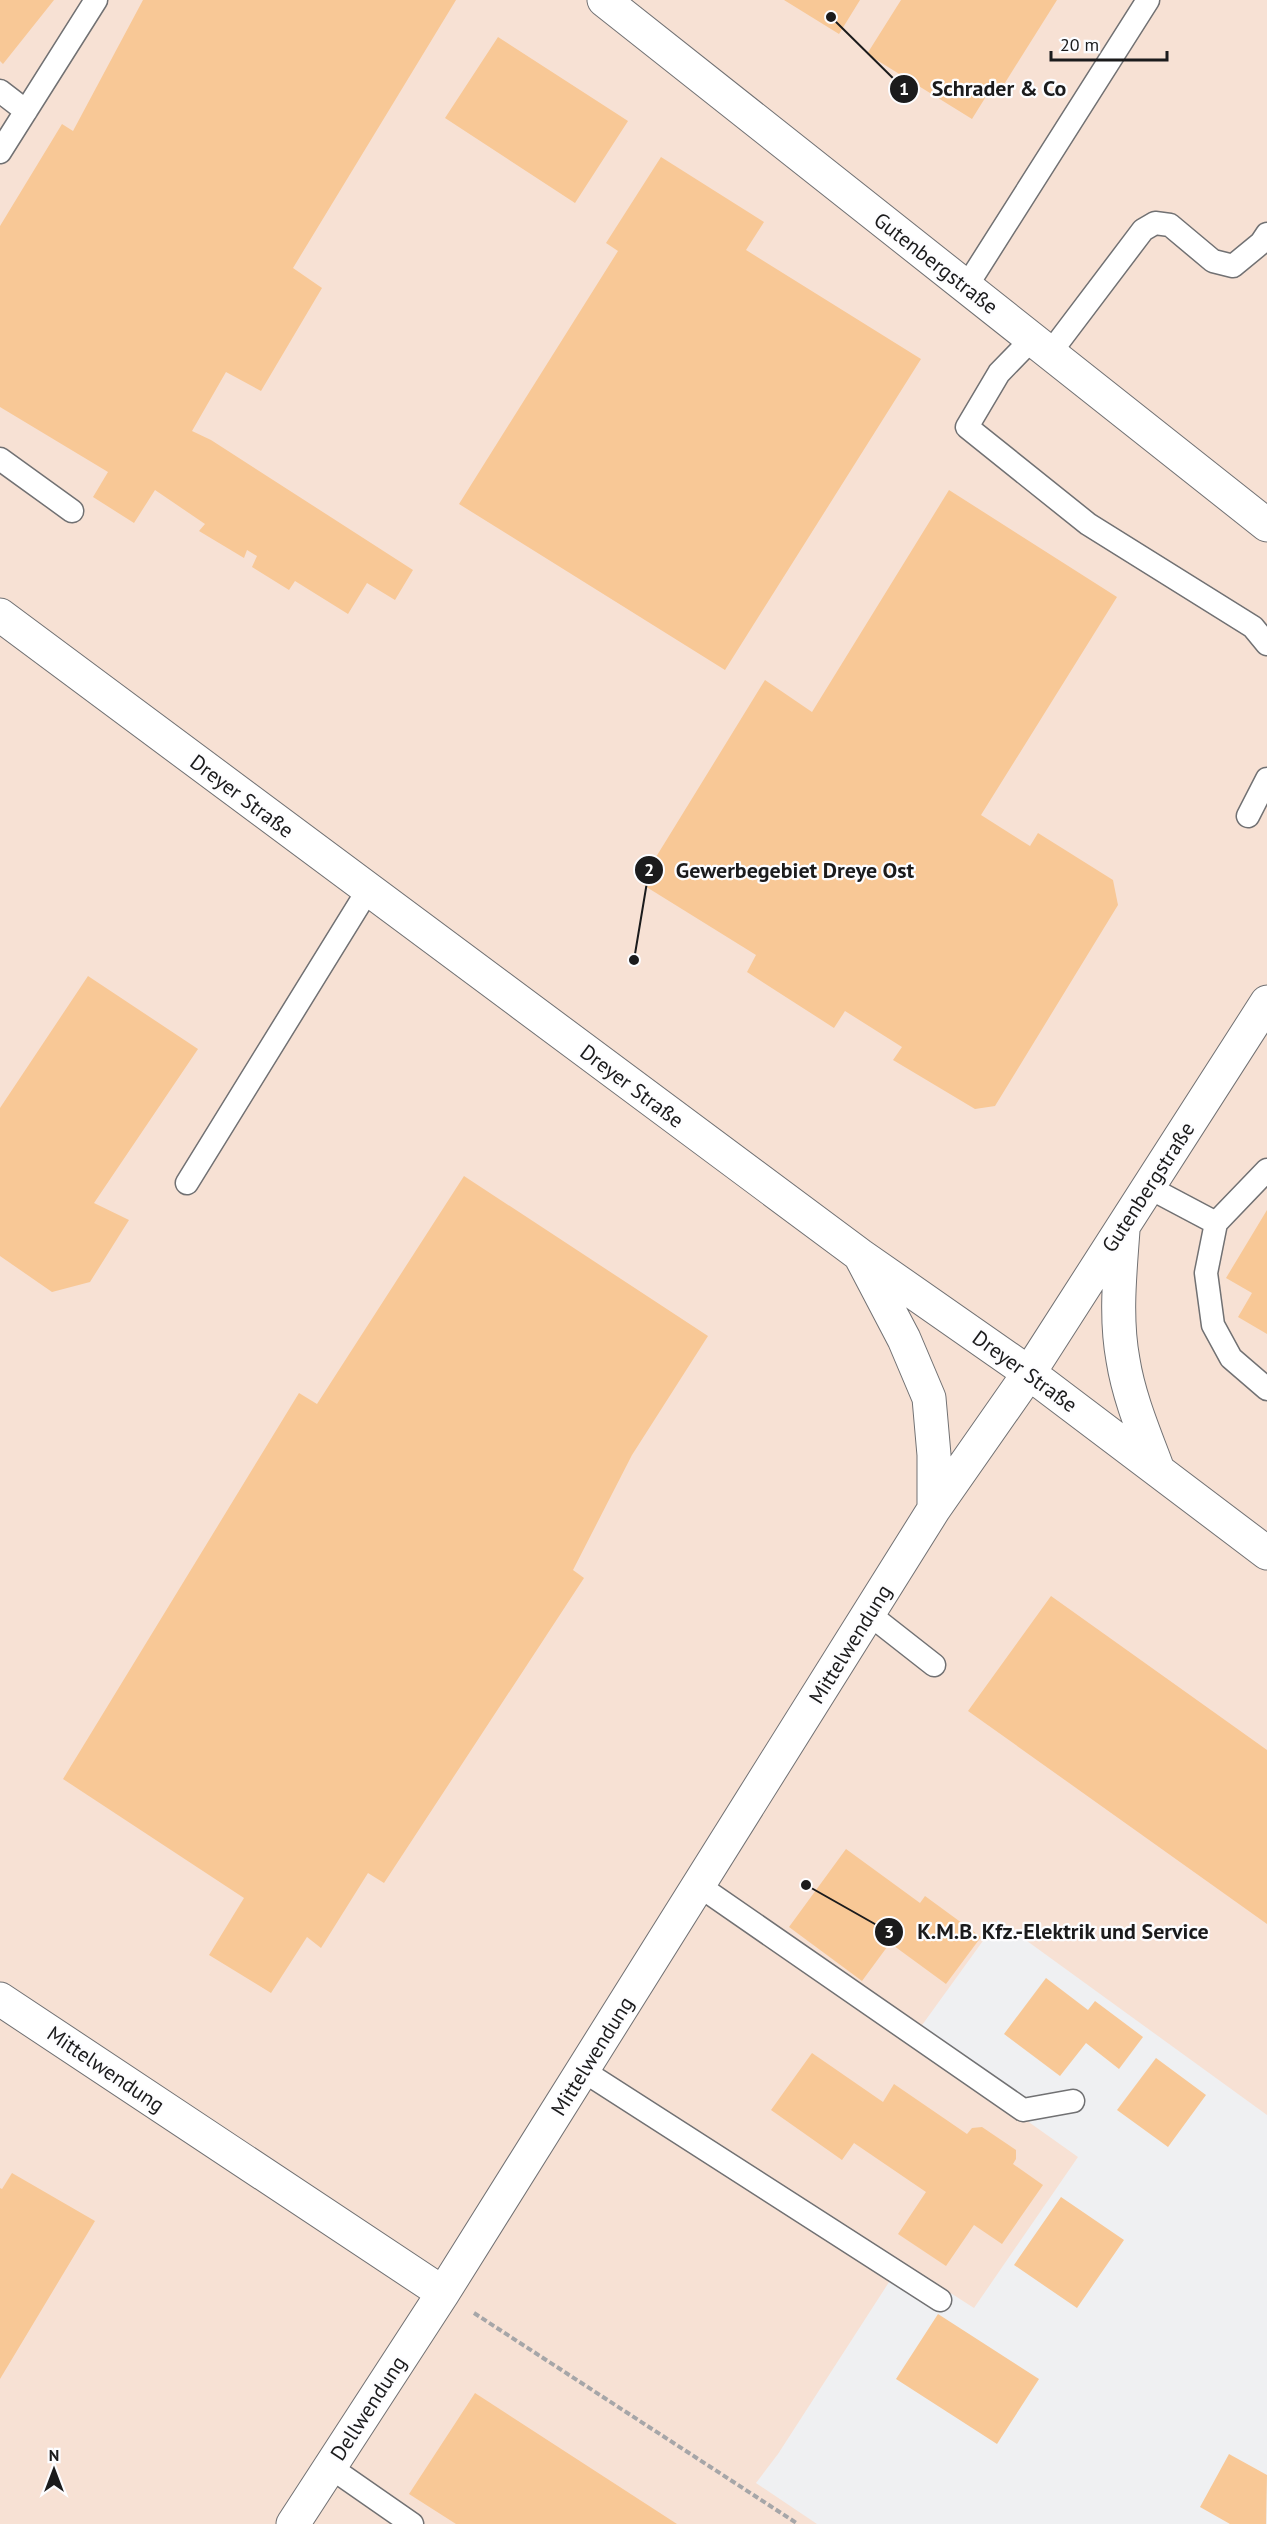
<svg xmlns="http://www.w3.org/2000/svg" width="1267" height="2524" viewBox="0 0 1267 2524" font-family="'PT Sans',sans-serif">
	<rect width="100%" height="100%" fill="#eff0f2"/>
	<path fill="#f7e1d4" d="M0,0H1267V2115L998,1920L912,2039L1078,2157L974,2308L902,2262L778,2454L756,2483L817,2524H0Z"/>
	<path fill="#f8c896" d="M0,0H54L3,64L0,61Z
		M143,0H456L293,268L322,288L261,391L226,372L192,431L211,440L413,570L395,600L367,583L348,614L295,581L289,590L252,567L257,556L247,550L244,558L199,531L205,524L155,490L134,523L93,497L108,472L0,407V226L62,124L73,131Z
		M784,0H860L839,34Z
		M901,0H1057L1003,86L995,82L972,119L867,54Z
		M498,37L628,121L575,203L445,118Z
		M661,157L764,222L746,250L921,359L725,670L459,504L618,251L606,243Z
		M949,490L1117,597L981,815L1030,846L1038,833L1113,880L1118,905L995,1106L975,1109L893,1060L902,1047L845,1011L834,1028L747,972L756,955L640,883L765,680L812,712Z
		M88,976L198,1049L94,1203L129,1220L90,1282L52,1292L0,1256V1108Z
		M464,1176L708,1336L632,1455L573,1570L584,1578L384,1883L368,1873L321,1948L307,1937L271,1993L209,1955L244,1898L63,1779L299,1393L317,1404Z
		M1267,1210V1334L1238,1317L1252,1293L1226,1278Z
		M1051,1596L1267,1750V1924L968,1711Z
		M846,1849L920,1903L925,1896L981,1937L946,1984L890,1943L862,1981L789,1927Z
		M1046,1978L1088,2010L1095,2001L1143,2037L1119,2069L1086,2043L1060,2076L1004,2034Z
		M812,2053L883,2102L894,2084L967,2134L972,2128L982,2127L1016,2150V2159L1013,2164L1043,2185L1002,2244L974,2225L946,2266L898,2234L926,2192L854,2143L842,2160L771,2110Z
		M1156,2058L1206,2095L1168,2147L1117,2110Z
		M12,2173L95,2221L0,2379V2188L2,2189Z
		M1061,2197L1124,2240L1077,2308L1014,2265Z
		M938,2314L1039,2379L997,2444L896,2379Z
		M475,2393L677,2524H456L409,2494Z
		M1229,2454L1267,2475L1266,2524H1230L1200,2507Z"/>
	<g fill="none" stroke-linecap="round" stroke-linejoin="round">
		<g stroke="#717173" stroke-width="25">
			<path id="lane" d="M0,91L26,111
				M0,152L96,0
				M966,287L1148,0
				M1032,339L999,373L967,427L1088,524L1253,627L1267,644
				M1050,353L1143,230L1155,223L1170,225L1213,261L1233,266L1261,243L1267,234
				M0,459L72,511
				M1248,816L1267,779
				M187,1183L368,890
				M1148,1187L1216,1223L1267,1170
				M1216,1223L1206,1273L1213,1325L1231,1358L1267,1389
				M869,1614L934,1665
				M698,1885L1023,2110L1073,2101
				M582,2070L940,2300
				M330,2467L412,2524"/>
		</g>
		<g stroke="#717173" stroke-width="35">
			<path id="street" d="M604,0L1267,525
				M0,615L860,1255L1029,1373L1267,1553
				M1123,1230C1120,1273 1115,1317 1123,1360C1129,1398 1145,1435 1158,1470
				M862,1259L904,1339L929,1398L934,1455V1509
				M0,1999L443,2293
				M293,2524L443,2293L934,1509L1029,1373L1267,1002"/>
		</g>
		<path stroke="#a6a6a8" stroke-width="4" stroke-dasharray="6 3" stroke-linecap="butt" d="M474,2313L798,2524"/>
		<use href="#lane" stroke="#fff" stroke-width="22"/>
		<use href="#street" stroke="#fff" stroke-width="33"/>
	</g>
	<g text-anchor="middle" dominant-baseline="central" stroke-width="4.5" stroke-linejoin="round" paint-order="stroke">
		<g font-size="21" fill="#1b1b1c" stroke="#fdfdff">
			<text transform="translate(936 263) rotate(38)">Gutenbergstraße</text>
			<text transform="translate(242 796) rotate(37)">Dreyer Straße</text>
			<text transform="translate(632 1086) rotate(37)">Dreyer Straße</text>
			<text transform="translate(1148 1187) rotate(-57)">Gutenbergstraße</text>
			<text transform="translate(1025 1371) rotate(36)">Dreyer Straße</text>
			<text transform="translate(850 1644) rotate(-58)">Mittelwendung</text>
			<text transform="translate(592 2056) rotate(-58)">Mittelwendung</text>
			<text transform="translate(106 2069) rotate(34)">Mittelwendung</text>
			<text transform="translate(368 2408) rotate(-57)">Dellwendung</text>
		</g>
	</g>
	<path fill="none" stroke="#1b1b1c" stroke-width="2" d="M831 17L904 89M634 960L649 870M806 1885L889 1932"/>
	<g fill="#1b1b1c" stroke="#fdfdff" stroke-width="2">
		<circle cx="831" cy="17" r="6"/>
		<circle cx="634" cy="960" r="6"/>
		<circle cx="806" cy="1885" r="6"/>
		<circle cx="904" cy="89" r="15"/>
		<circle cx="649" cy="870" r="15"/>
		<circle cx="889" cy="1932" r="15"/>
	</g>
	<g font-size="18" text-anchor="middle" font-weight="bold" fill="#fff">
		<text x="904" y="95">1</text>
		<text x="649" y="876">2</text>
		<text x="889" y="1938">3</text>
	</g>
	<g font-size="22" text-anchor="middle" font-weight="bold" fill="#1b1b1c" stroke="#fdfdff" stroke-width="4.5" stroke-linejoin="round" paint-order="stroke">
		<text x="999" y="96">Schrader &amp; Co</text>
		<text x="795" y="878">Gewerbegebiet Dreye Ost</text>
		<text x="1063" y="1939">K.M.B. Kfz.-Elektrik und Service</text>
	</g>
	<g transform="translate(54 2470)" stroke="#fdfdff" stroke-width="4.5" paint-order="stroke">
	<path d="M0-4.5L10 22L0 15L-10 22Z" fill="#1b1b1c"/>
	<text y="-9" font-size="16" font-weight="bold" text-anchor="middle" fill="#1b1b1c">N</text>
	</g>
	<path d="M1051 51v9h116v-9" fill="none" stroke="#1b1b1c" stroke-width="3"/>
	<text x="1060" y="51" font-size="18" fill="#1b1b1c" stroke="#fdfdff" stroke-width="4.5" paint-order="stroke">20 m</text>
</svg>
